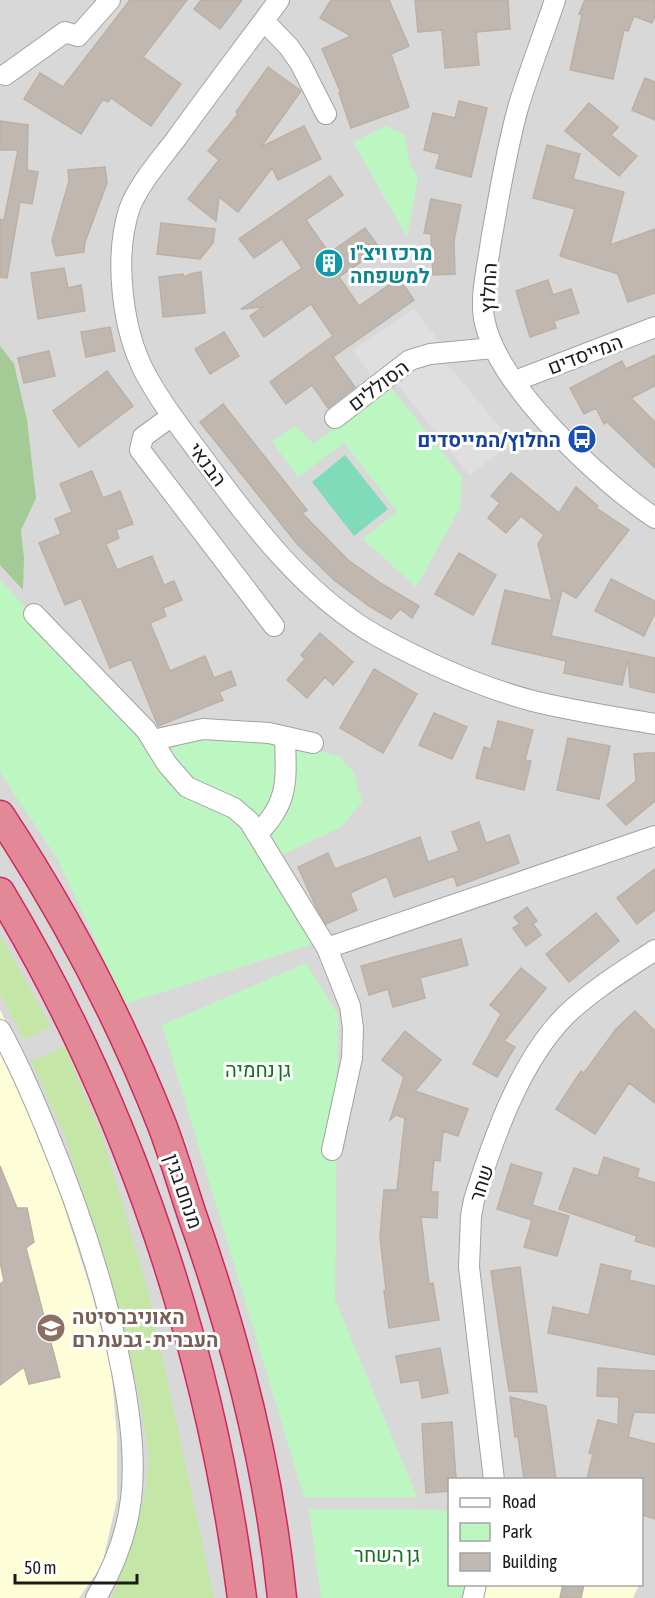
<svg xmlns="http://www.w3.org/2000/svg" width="655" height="1598" viewBox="0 0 655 1598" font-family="'Asap Condensed',Heebo,sans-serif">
	<rect width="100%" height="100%" fill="#ece8e0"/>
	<path fill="#d9d8d8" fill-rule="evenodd" d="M0,0H655V1598H0ZM450,1480H642V1584H450Z"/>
	<path fill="#fdfed7" d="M0,1010L20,1050L7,1054L61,1197L91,1291L111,1366L117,1438V1499L102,1565L79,1598H0Z
		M487,1585H639L633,1598H483Z"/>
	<path fill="#c4e6a6" d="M0,935L51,1026L24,1040L0,993Z
		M65,1047L103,1139L148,1290L214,1598H112L145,1494L149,1458L140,1400L123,1322L65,1136L31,1061Z"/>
	<path fill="#a4cb95" d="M0,346L14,364L27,420L36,498L21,530L24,559L23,590L0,565Z"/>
	<path fill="#bcf7c2" d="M386,126L405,135L410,166L418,176L407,237L353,142Z
		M389,385L462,477L460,508L416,587L363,539L397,511L344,443L298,477L272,441L295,426L314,444Z
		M0,580L140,732L246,832L313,944L125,1004L57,858L0,772Z
		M267,737L299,744L340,757L354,773L362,802L341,827L282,855L254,815L193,782L171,762V745L194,738Z
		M306,963L338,1015L335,1300L417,1497H304L162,1025Z
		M309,1509L449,1510L450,1584L465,1585L461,1598H321Z"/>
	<path fill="#7fdbb9" d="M345,455L388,509L354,536L312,482Z"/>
	<path fill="#dfdfdf" d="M414,308L444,348L374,380L353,350Z
		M434,363L449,366L513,443L469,475L394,380L409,371Z"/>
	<path fill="#c0b8b0" stroke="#bdafa3" stroke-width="1.5" d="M130,0H187L143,57L181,84L151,126L111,98L108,102L103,99L81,134L24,99L40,73L63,87Z
		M201,0H242L220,29L194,9Z
		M331,0H389L409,46L391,54L409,107L351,128L339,93H341L322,49L351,36L320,18Z
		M415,0H508L510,29L476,32L479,65L445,68L442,30L418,32Z
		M585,0H655V15L652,23L634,16L628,31L624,30L613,79L570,70L582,15L579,14Z
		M268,67L301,91L261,147L304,126L321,159L278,180L272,168L238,212L219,197L216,221L188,199L219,160L208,151L238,114L236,112Z
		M645,78L655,82V120L632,110Z
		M459,101L487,108L471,177L436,168L440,154L424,150L433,113L455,118Z
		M589,103L618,127L611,135L637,156L619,176L565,131Z
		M0,121L28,125L27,170L38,172L32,204L20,202L7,278L0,277V219L4,220L18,150H0Z
		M547,145L580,154L573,179L624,192L610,245L655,229V293L628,302L618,274L560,256L575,209L533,198Z
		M105,167L107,183L85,242L84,252L56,256L52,240L69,181L68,170Z
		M330,176L343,195L306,220L329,253L365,228L380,249L339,277L359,306L399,278L414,300L333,357L355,387L328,408L312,385L286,404L270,382L333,336L311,304L264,337L250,316L263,307L241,309L302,268L282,239L254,258L239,239Z
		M431,199L461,205L454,241L455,274L433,275L431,234L424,233Z
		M161,223L215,229L213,243L200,259L157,254Z
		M64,268L68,288L81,285L85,311L38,319L31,273Z
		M201,272L205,313L163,317L159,277L183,274L185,277L190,274Z
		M548,280L553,295L571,289L579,313L554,321L556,328L530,337L516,291Z
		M110,327L115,351L86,357L81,332Z
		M224,332L239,356L210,374L195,349Z
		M49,351L55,376L24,383L18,358Z
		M655,355V386L631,398L655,422V468L607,422L604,424L596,408L584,414L570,388L622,361L626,369Z
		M107,371L133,406L79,447L53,411Z
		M223,404L307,510L302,513L348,560L382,584L419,606L412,618L400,609L391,619L369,606L334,580L298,545L200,422Z
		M92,471L103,498L120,491L133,524L116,530L119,538L106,544L117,570L152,556L164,585L174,581L182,600L163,608L166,616L150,623L170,671L205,656L214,678L231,671L236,685L219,692L223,700L158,726L131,659L110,668L81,598L65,605L39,543L61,534L55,519L72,512L60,484Z
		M511,473L559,513L576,487L598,506L596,508L629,530L576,598L562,590L551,636L655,658V693L630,687L628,659L622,685L564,673L566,661L492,644L505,590L552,601L538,544L544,535L521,516L506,533L488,518L500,503L491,496Z
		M459,553L496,575L473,615L435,594Z
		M611,579L655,601V613L644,636L595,611Z
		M320,633L353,662L333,685L325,677L307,698L287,680L305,659L301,655Z
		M374,669L417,694L383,753L340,728Z
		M434,713L467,727L452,759L419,745Z
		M498,721L533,730L525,760L531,761L524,790L476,778L484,747L491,749Z
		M568,738L610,746L599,799L557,790Z
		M648,753H655V801L626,825L607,805L636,781L634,754Z
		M479,822L486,843L509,835L519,863L457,886L454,876L394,897L387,876L350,893L357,910L326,924L316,907L298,867L328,853L335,869L420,837L428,862L459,851L452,832Z
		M655,869V910L637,924L617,898Z
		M527,907L537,921L533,924L541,935L526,946L513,928L520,924L514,917Z
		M596,913L619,941L569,982L546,954Z
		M461,939L468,965L420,978L425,998L393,1007L388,989L369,995L361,966Z
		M521,968L546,988L504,1041L515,1047L497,1077L473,1064L501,1014L490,1005Z
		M635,1011L655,1031V1103L629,1083L595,1134L556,1109L581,1071L584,1073L616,1029Z
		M405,1031L441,1060L415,1091L468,1109L458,1136L443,1131L440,1161L434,1160L431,1192H438L437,1218L421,1217L429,1284L433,1283L439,1320L389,1328L384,1291L386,1290L380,1237L384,1190H397L405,1118L396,1115L390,1120L404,1077L382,1060Z
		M604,1157L639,1169L637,1177L655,1183V1247L635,1241L637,1236L559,1209L574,1168L598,1176Z
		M511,1164L542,1173L532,1205L569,1216L557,1256L524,1247L532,1220L497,1209Z
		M0,1166L17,1208H27L34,1242L26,1248L60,1377L29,1384L24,1367L0,1385V1284L4,1281L0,1262Z
		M601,1264L631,1271L629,1280L655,1286V1355L548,1333L553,1307L589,1315Z
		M520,1267L537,1392L509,1391L500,1333L491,1271Z
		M440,1348L448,1393L422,1398L419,1380L401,1383L396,1356Z
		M598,1368L655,1371V1413L634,1412L628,1437L655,1444V1519L642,1515V1479H587L593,1454L589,1453L598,1420L618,1425L619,1397L597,1396Z
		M510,1397L546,1406L556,1479H524L518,1436L515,1437Z
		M452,1422L456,1479H450V1491L426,1493L422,1424Z
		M563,1584H584L581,1598H560Z"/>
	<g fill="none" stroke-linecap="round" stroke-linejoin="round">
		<g stroke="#a2a2a2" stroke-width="22">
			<path id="minor" d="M279,0C245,46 210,92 176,139C161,159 137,186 129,210C114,258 122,329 145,373C161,403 183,431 203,458C252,524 305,596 379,637C427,663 480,687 533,701C573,711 615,717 655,724
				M555,0C543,36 529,71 518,108C506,151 499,196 491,241C488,264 480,295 484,318C495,384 601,482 655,518
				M264,21L289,47L300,63L326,114
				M5,75L65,32L78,36L110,0
				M515,381L655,327
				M172,416L143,437L140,450L274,626
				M335,418L410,360L430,354L493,348
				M34,614L146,730L167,764L187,787L234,808L249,821L327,948L350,1006L353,1028L352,1058L332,1150
				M153,740L203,729L269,733L313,743
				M257,834C290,802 286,779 285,737
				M327,948L655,836
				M0,1030C18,1062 32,1095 46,1129C79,1208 106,1288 122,1372C130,1413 136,1458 131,1499C127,1533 113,1569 96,1598
				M494,1480L469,1267L471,1216L474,1200C493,1139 520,1061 566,1015C592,990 625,970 655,950
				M473,1598L476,1584"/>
		</g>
		<g stroke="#d0275e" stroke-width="31">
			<path id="highway" d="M0,815C64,912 119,1016 162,1125C173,1154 182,1185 192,1215C236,1339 269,1466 282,1598
				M0,892C129,1106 210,1350 242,1598"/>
		</g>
		<use href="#minor" stroke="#fff" stroke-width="20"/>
		<use href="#highway" stroke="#e38897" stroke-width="28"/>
	</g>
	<defs>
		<g id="building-disc" transform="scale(1.5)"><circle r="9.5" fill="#0f9aa8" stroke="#fff"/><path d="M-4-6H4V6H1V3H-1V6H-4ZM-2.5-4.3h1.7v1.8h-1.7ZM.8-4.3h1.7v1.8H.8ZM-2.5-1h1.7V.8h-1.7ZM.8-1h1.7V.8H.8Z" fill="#fff"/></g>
		<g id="bus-disc" transform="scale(1.5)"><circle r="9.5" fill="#1a4fb4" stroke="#fff"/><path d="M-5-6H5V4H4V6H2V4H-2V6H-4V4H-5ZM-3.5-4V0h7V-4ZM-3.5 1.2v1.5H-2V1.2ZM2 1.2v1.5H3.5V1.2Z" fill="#fff"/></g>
		<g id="university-disc" transform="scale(1.5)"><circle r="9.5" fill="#8d6e63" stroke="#fff"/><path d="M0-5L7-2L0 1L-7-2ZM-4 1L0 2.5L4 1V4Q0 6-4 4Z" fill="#fff"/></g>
	</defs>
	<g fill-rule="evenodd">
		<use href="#building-disc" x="329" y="263"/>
		<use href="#bus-disc" x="582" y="439"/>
		<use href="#university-disc" x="51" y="1328"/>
	</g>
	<g text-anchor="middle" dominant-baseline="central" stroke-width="6" stroke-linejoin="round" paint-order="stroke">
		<g font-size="20" font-weight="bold" fill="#0d838f" stroke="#fff" text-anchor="start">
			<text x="350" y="252">מרכז ויצ"ו<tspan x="350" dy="23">למשפחה</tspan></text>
		</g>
		<g font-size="20" fill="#1b1b1b" stroke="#fff">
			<text transform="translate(488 288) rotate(-87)">החלוץ</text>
			<text transform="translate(585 354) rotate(-21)">המייסדים</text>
			<text transform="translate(378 385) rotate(-37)">הסוללים</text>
			<text transform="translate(208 464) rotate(53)">הבנאי</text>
			<text transform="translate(481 1183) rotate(-72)">שחר</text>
			<text transform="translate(184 1191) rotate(71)">מנחם בגין</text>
		</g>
		<g font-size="20" font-weight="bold" fill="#164399" stroke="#fff" text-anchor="end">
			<text x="561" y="439">החלוץ/המייסדים</text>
		</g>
		<g font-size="20" fill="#0d7418" stroke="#fff">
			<text x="258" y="1069">גן נחמיה</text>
			<text x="387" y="1554">גן השחר</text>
		</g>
		<g font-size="20" font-weight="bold" fill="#785e54" stroke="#fff" text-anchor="start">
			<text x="72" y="1316">האוניברסיטה<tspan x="72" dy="23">העברית - גבעת רם</tspan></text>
		</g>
	</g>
	<rect x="448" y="1478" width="195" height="108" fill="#ffffff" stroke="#a4a4a4" stroke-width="1.5"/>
	<rect x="460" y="1498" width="30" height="9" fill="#ffffff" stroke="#a4a4a4" stroke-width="1.5"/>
	<text x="502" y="1508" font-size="18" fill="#1b1b1b">Road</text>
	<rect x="460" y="1523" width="30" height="18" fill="#bcf7c2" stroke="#a4a4a4" stroke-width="1.5"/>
	<text x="502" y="1538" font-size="18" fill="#1b1b1b">Park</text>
	<rect x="460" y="1553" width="30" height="18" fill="#c0b8b0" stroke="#a4a4a4" stroke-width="1.5"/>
	<text x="502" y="1568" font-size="18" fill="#1b1b1b">Building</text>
	<path d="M15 1574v9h122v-9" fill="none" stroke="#1b1b1b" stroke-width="3"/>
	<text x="24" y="1574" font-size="18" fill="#1b1b1b" stroke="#ffffff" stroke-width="4.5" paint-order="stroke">50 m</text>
</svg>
